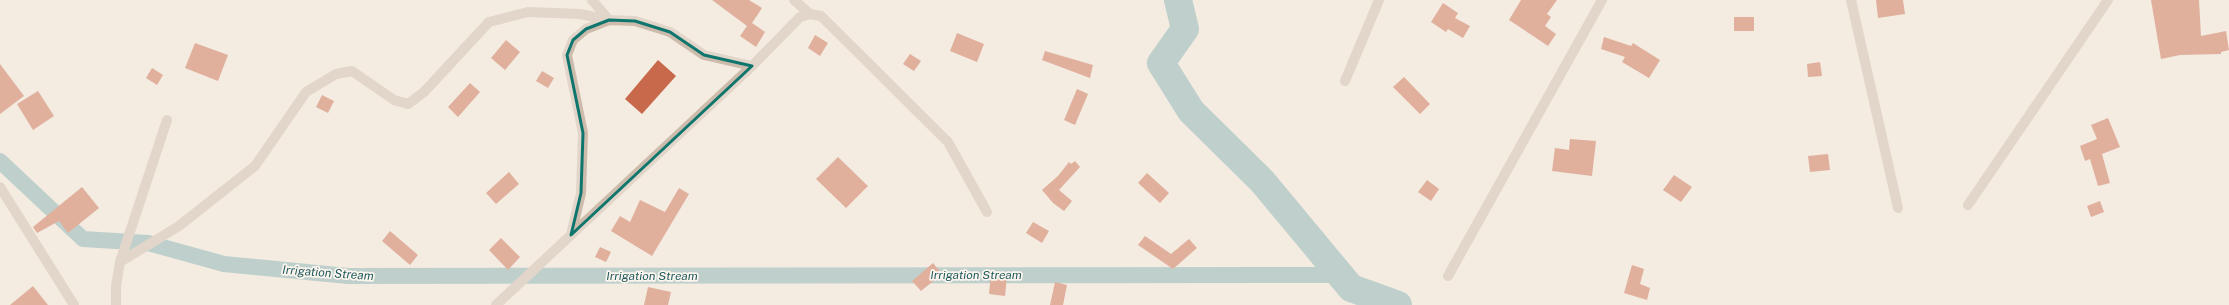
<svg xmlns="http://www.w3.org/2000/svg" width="2229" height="305" viewBox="0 0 2229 305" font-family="'Public Sans',sans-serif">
	<rect width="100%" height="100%" fill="#f4ebe1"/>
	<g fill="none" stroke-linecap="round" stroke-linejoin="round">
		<path stroke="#7fb0b2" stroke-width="16" d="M0,161L83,239L148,243L224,264L348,276L1340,275"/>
		<path stroke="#7fb0b2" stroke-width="28" d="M1178,0L1185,29L1161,63L1191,111L1262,181L1351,288L1398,305"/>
	</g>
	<path fill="#c8694b" d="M712,0H749L762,8L752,23L765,32L756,47L740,36L747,26Z
		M1521,0H1557L1547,14L1551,17L1545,26L1556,34L1548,46L1509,20Z
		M1876,0H1903L1905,14L1878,18Z
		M2151,0H2199L2201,36L2226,31L2229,50L2221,52V54L2180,55L2161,59Z
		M1443,3L1458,13L1455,18L1470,26L1463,38L1448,29L1446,32L1431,22Z
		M1734,17H1754V31H1734Z
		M957,33L984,44L977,62L950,51Z
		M815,35L828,43L820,56L808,48Z
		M1604,37L1631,46L1633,43L1660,60L1649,78L1622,62L1625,57L1601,49Z
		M506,40L520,52L505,70L491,58Z
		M195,43L228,55L218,81L185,68Z
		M1045,51L1093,65L1090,78L1042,60Z
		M910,54L921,61L914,71L903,64Z
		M658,60L676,76L642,114L625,99Z
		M1820,62L1822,76L1808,77L1807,64Z
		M0,64L24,96L0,114Z
		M152,68L163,75L157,85L146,78Z
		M542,71L554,78L548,88L536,81Z
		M1404,77L1430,104L1420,114L1393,87Z
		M470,83L480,92L458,117L448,107Z
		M1077,89L1088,94L1075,125L1064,120Z
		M38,91L54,116L33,130L17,104Z
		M322,95L334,101L328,113L316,107Z
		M2108,118L2120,147L2102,154L2110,183L2098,186L2090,159L2085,161L2080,146L2097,139L2091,125Z
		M1570,139L1596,141L1592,176L1552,171L1555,148L1569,150Z
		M1828,154L1830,170L1810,172L1808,156Z
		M838,157L868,186L846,208L816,179Z
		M1075,161L1080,167L1059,190L1072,201L1064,211L1053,203L1042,190L1058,176L1069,162L1071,164Z
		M509,172L519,184L496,204L486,193Z
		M1147,173L1169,193L1160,203L1138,183Z
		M1674,175L1692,187L1681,202L1663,190Z
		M1427,180L1439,189L1431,201L1418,192Z
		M82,187L99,208L68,233L59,221L37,233L33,227Z
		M679,188L689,194L652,256L611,231L620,216L630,222L640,200L665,212Z
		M2100,201L2104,212L2091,217L2087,206Z
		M1033,222L1049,231L1042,243L1026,233Z
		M390,231L418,255L410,265L382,241Z
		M1145,236L1171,254L1189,239L1197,248L1173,269L1138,245Z
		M501,238L520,257L508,270L489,250Z
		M600,247L611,252L606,262L595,257Z
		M933,263L942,274L921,291L912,281Z
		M1632,265L1644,269L1640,284L1650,288L1647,300L1624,293Z
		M991,274L1007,276L1005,296L989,294Z
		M1055,282L1067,285L1063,305H1050Z
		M33,286L48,305H10Z
		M648,287L671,292L668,305H644Z"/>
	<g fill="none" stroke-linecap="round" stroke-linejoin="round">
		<path stroke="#cdbbac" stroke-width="10" d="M794,0L810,14
			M1851,0L1898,208
			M0,187L74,305
			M1968,205L2108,0
			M571,235L581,193L583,133L567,55L573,40L586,29L609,20L635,21L670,32L704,55L752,66
			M120,262L179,226L255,166L306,92L336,74L352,71L394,100L408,104L424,92L489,22L528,12L580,14L609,20L592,0
			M1448,276L1602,0
			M116,305V286L120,262L167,120
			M496,305L752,66L800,17L810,14L821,16L948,142L987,212"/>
		<path stroke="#cdbbac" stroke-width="10" d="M1345,81L1379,0"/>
	</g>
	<path d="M0 0H2229V305H0ZM609,20L635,21L670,32L704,55L752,66L571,235L581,193L583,133L567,55L573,40L586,29Z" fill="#f4ebe1" fill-opacity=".55" fill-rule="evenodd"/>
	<path fill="none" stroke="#0f766e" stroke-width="3" stroke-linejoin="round" d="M609,20L635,21L670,32L704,55L752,66L571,235L581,193L583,133L567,55L573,40L586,29Z"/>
	<g text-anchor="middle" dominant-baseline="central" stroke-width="3.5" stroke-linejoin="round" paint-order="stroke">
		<g font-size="12" font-style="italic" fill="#1f5a5e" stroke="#fbf5ee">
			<text transform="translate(328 273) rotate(4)">Irrigation Stream</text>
			<text x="976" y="275">Irrigation Stream</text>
			<text x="652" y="276">Irrigation Stream</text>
		</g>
	</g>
</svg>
